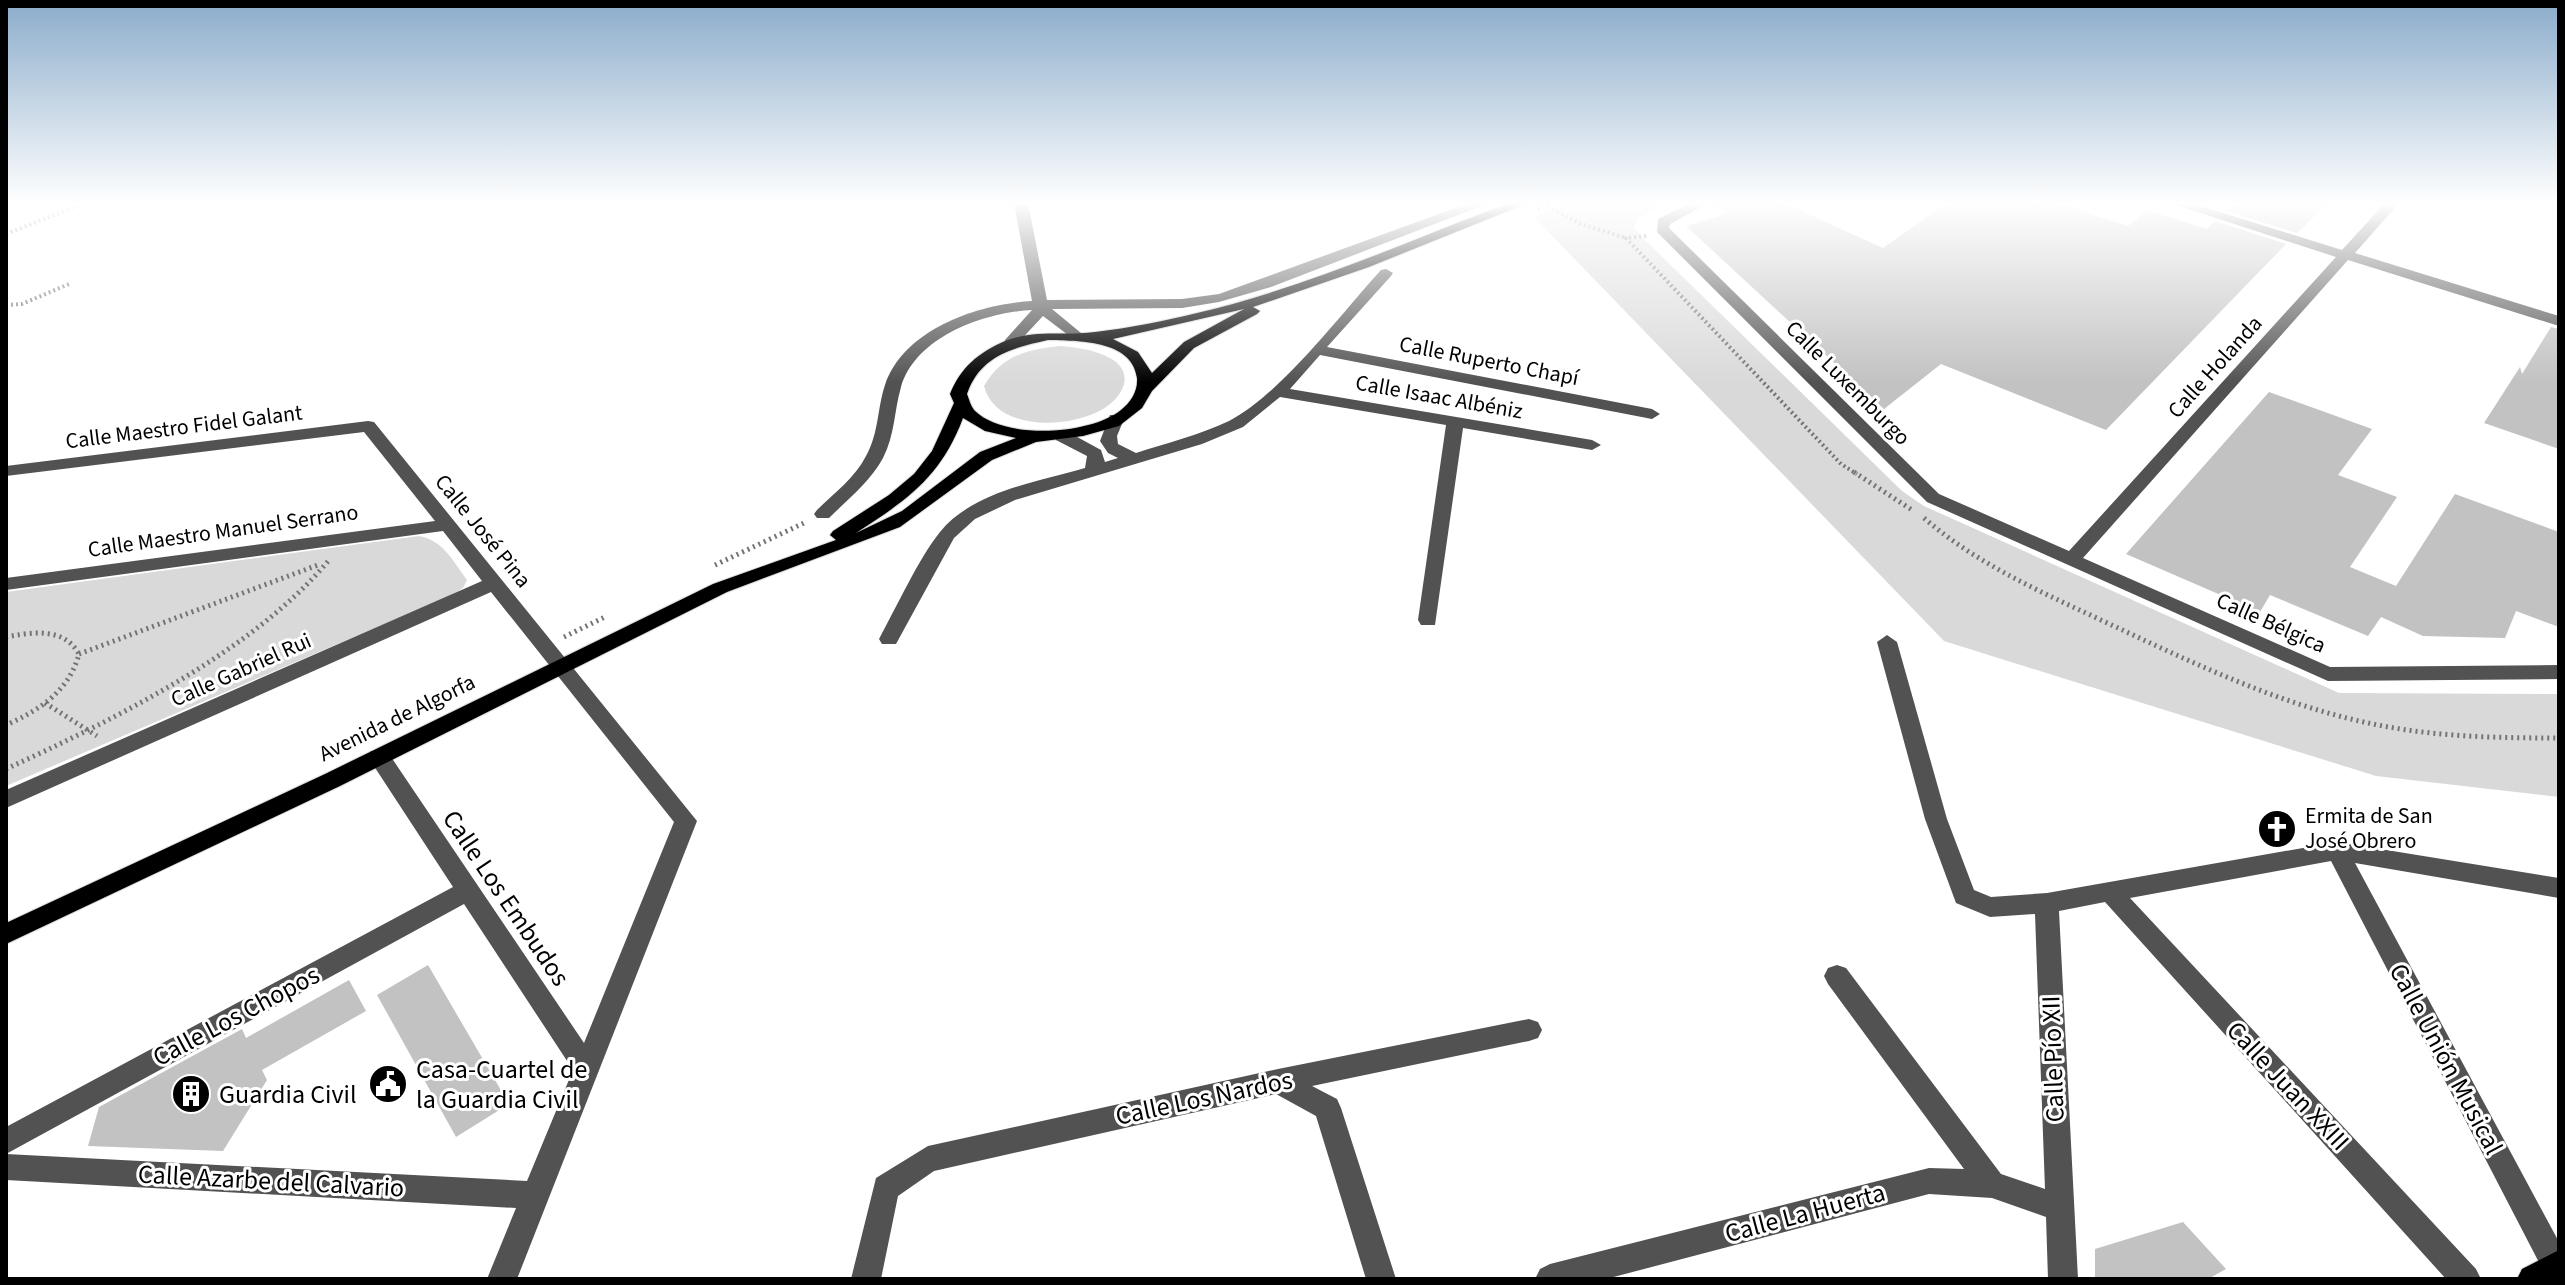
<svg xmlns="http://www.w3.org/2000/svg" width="2565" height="1285" viewBox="0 0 2565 1285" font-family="'Source Sans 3',sans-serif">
	<rect width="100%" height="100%" fill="#fff"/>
	<path fill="#d9d9d9" d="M1568,203H1665L1638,218L1634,227L1642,237L1902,491L1924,506L2339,693L2559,694V797L2376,776L1944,641L1534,217Z
		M1060,346C1080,347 1135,355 1123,387C1120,396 1111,404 1103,409C1069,429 996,432 984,386C1002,355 1026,350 1060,346Z
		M419,536C443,540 453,561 467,580L463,588L450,596L6,786V592Z"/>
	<path fill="#c2c2c2" d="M1712,203H1784L1883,248L1947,203H2057L2128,226L2147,210L2207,229L2215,221L2286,244L2106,430L1941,364L1884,409L1686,226L1728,213Z
		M2235,203H2328L2297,233L2226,211Z
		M2551,327L2559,329V449L2484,423L2520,367L2522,374Z
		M2269,392L2372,429L2338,475L2397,497L2350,567L2396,586L2455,494L2559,532V627L2516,611L2505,638L2423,636L2381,617L2368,636L2270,595L2260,612L2126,554Z
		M428,965L509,1104L456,1137L377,995Z
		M349,980L366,1011L262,1070L267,1080L223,1151L88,1146L99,1107L242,1029L246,1038Z
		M2183,1222L2226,1269L2208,1279H2095V1249Z"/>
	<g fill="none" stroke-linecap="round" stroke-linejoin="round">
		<g stroke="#dbdbdb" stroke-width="2">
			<path id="major" d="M1509,203H1528L1369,267L1253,307L1260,311L1257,314L1194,348L1152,391L1142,408L1119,426L1083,436L1036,442L992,460L900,527L727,592L340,786L6,944V923L325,774L713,584L836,540L830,535L833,531L889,495L914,474L932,451L954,403L950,394C961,367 978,353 1005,341C1035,329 1065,336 1095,332C1130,328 1164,321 1197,313C1304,288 1406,242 1509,203ZM1244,309L1184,342L1152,373L1138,352L1113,339ZM1048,340C1076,341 1132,339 1137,378C1138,391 1131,402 1121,410C1090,435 1005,440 975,411C971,407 969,399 967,394C980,356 1012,348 1048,340ZM963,418L985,431L1016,438L980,452L902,511L856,533C907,500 941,477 963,418Z
				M2559,1250V1279H2517L2522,1269Z"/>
		</g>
		<path stroke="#747474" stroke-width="4" stroke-dasharray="2 3" stroke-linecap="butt" d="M1548,207L1581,224L1626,238
			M1538,210L1556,203
			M6,234L85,203
			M1646,236L1626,238L1841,464L1857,474
			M6,305L22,304L69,284"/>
		<path stroke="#747474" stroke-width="5" stroke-dasharray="2 4" stroke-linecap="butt" d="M1854,472L1912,510
			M1924,518C1977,564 2039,591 2101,620C2191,662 2281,706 2378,725C2438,737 2499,738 2559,738
			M715,565L804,523
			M6,637C32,632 64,627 79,654C69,691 40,710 6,725
			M564,637L605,617
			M79,654L318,565
			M45,703L97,736
			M6,769C113,720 253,652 329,560"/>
		<path fill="#525252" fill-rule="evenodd" d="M1014,203H1028L1047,300L1182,299L1219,294L1469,203H1489L1271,287L1219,302L1182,308L1052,309L1081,333L1084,336L1076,341L1043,316L1015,346H1005V340L1032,310C985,312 916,336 901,387C894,411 895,435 883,458C870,482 848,499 829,518H817L814,514L817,510C834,493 855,478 866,456C879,433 877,409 885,385C904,329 978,304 1032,301Z
			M1691,203H1709L1670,224L1669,228L1939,494L2069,551L2336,257L2170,203H2191L2342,250L2385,203H2399L2355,253L2559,316V326L2348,260L2083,558L2330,667L2559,665V679L2328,681L1927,502L1657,232L1658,219Z
			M1386,269L1393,273L1391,276L1327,347L1652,409L1660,414L1652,419L1320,355L1290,389L1592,440L1601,445L1592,450L1463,428L1435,625H1421L1418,620L1446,425L1280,397L1243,427L1202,444L1015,500L975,519L954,538L896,644H882L879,639C896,608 919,558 940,532C973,491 1038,482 1085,468L1087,456L1056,440L1054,436L1056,432H1068L1101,450L1105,462L1118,458L1108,453L1100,441L1110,415H1122L1124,419L1117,436L1118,444L1136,453C1167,443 1199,435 1229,421C1281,394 1340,315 1381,270Z
			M368,421L374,422L697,821L517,1279H487L516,1208L6,1180V1127L453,887L368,757L371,751H387L584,1043L674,822L491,592L6,808V790L482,581L443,531L6,590V578L435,521L364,432L6,476V466ZM464,904L573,1070L527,1181L6,1154Z
			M1887,635L1897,642L1947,819L1974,890L1991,897L2047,893L2337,842L2559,878V898L2355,863L2559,1242V1279L2546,1276L2331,861L2130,898L2476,1269L2481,1279H2446L2105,902L2059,911L2078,1279H2048L2046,1217L1992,1198L1929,1194L1606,1279H1535L1540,1269L1550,1264L1929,1168L1964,1169L1828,984L1824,976L1828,968L1837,965L1846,968L2001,1174L2045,1189L2035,914L1990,917L1956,903L1925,819L1877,642Z
			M1529,1019L1538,1022L1542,1030L1538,1038L1529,1041L1312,1086L1337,1099L1341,1108L1396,1279H1366L1316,1116L1276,1094L934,1171L898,1196L881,1279H851L876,1178L928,1146L1278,1069Z"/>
		<use href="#major" fill="#000" fill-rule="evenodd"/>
	</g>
	<linearGradient id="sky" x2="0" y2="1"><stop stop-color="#8baccb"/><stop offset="0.53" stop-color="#fff"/><stop offset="1" stop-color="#fff" stop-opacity="0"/></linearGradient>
	<rect width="2565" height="383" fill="url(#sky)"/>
	<defs>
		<g id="church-disc" transform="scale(2)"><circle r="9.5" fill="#000" stroke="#fff"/><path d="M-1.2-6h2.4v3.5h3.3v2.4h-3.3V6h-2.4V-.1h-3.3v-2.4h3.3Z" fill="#fff"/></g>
		<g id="civic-disc" transform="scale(2)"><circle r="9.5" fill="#000" stroke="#fff"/><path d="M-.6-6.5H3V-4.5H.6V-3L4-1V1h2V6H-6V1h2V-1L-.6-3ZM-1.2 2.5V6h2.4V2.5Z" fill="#fff"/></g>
		<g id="building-disc" transform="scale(2)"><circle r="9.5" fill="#000" stroke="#fff"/><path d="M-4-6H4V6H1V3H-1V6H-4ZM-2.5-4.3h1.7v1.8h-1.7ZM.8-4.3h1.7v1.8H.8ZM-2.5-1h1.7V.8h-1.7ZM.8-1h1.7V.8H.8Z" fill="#fff"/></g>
	</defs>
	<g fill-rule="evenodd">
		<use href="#church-disc" x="2277" y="829"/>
		<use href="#civic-disc" x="388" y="1084"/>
		<use href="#building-disc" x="191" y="1094"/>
	</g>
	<g text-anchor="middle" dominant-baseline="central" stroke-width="6" stroke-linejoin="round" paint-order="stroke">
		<g font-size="22" fill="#000" stroke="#fff">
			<text transform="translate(1489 361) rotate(11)">Calle Ruperto Chapí</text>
			<text transform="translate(2215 367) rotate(-48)">Calle Holanda</text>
			<text transform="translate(1848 383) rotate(45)">Calle Luxemburgo</text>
			<text transform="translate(1439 397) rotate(10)">Calle Isaac Albéniz</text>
			<text transform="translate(184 427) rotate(-7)">Calle Maestro Fidel Galant</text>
			<text transform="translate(223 531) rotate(-8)">Calle Maestro Manuel Serrano</text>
			<text transform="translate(483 531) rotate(51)">Calle José Pina</text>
			<text transform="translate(2271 623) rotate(24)">Calle Bélgica</text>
			<text transform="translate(241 670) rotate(-24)">Calle Gabriel Rui</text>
			<text transform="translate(397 718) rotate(-26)">Avenida de Algorfa</text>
		</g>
		<g font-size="22" fill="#000" stroke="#fff" text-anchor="start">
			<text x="2305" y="816">Ermita de San<tspan x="2305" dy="25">José Obrero</tspan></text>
		</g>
		<g font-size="26" fill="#000" stroke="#fff">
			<text transform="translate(506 898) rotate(56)">Calle Los Embudos</text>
			<text transform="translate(236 1016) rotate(-28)">Calle Los Chopos</text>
			<text transform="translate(2053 1059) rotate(-92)">Calle Pío XII</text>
			<text transform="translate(2446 1059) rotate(62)">Calle Unión Musical</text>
			<text transform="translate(2288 1086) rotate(47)">Calle Juan XXIII</text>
			<text transform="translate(1204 1098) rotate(-12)">Calle Los Nardos</text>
			<text transform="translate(271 1181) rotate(3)">Calle Azarbe del Calvario</text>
			<text transform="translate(1805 1213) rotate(-15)">Calle La Huerta</text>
		</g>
		<g font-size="26" fill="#000" stroke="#fff" text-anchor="start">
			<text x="416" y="1069">Casa-Cuartel de<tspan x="416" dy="30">la Guardia Civil</tspan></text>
			<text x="219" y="1094">Guardia Civil</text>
		</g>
	</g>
	<rect width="2565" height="1285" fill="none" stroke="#000000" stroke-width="16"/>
</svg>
